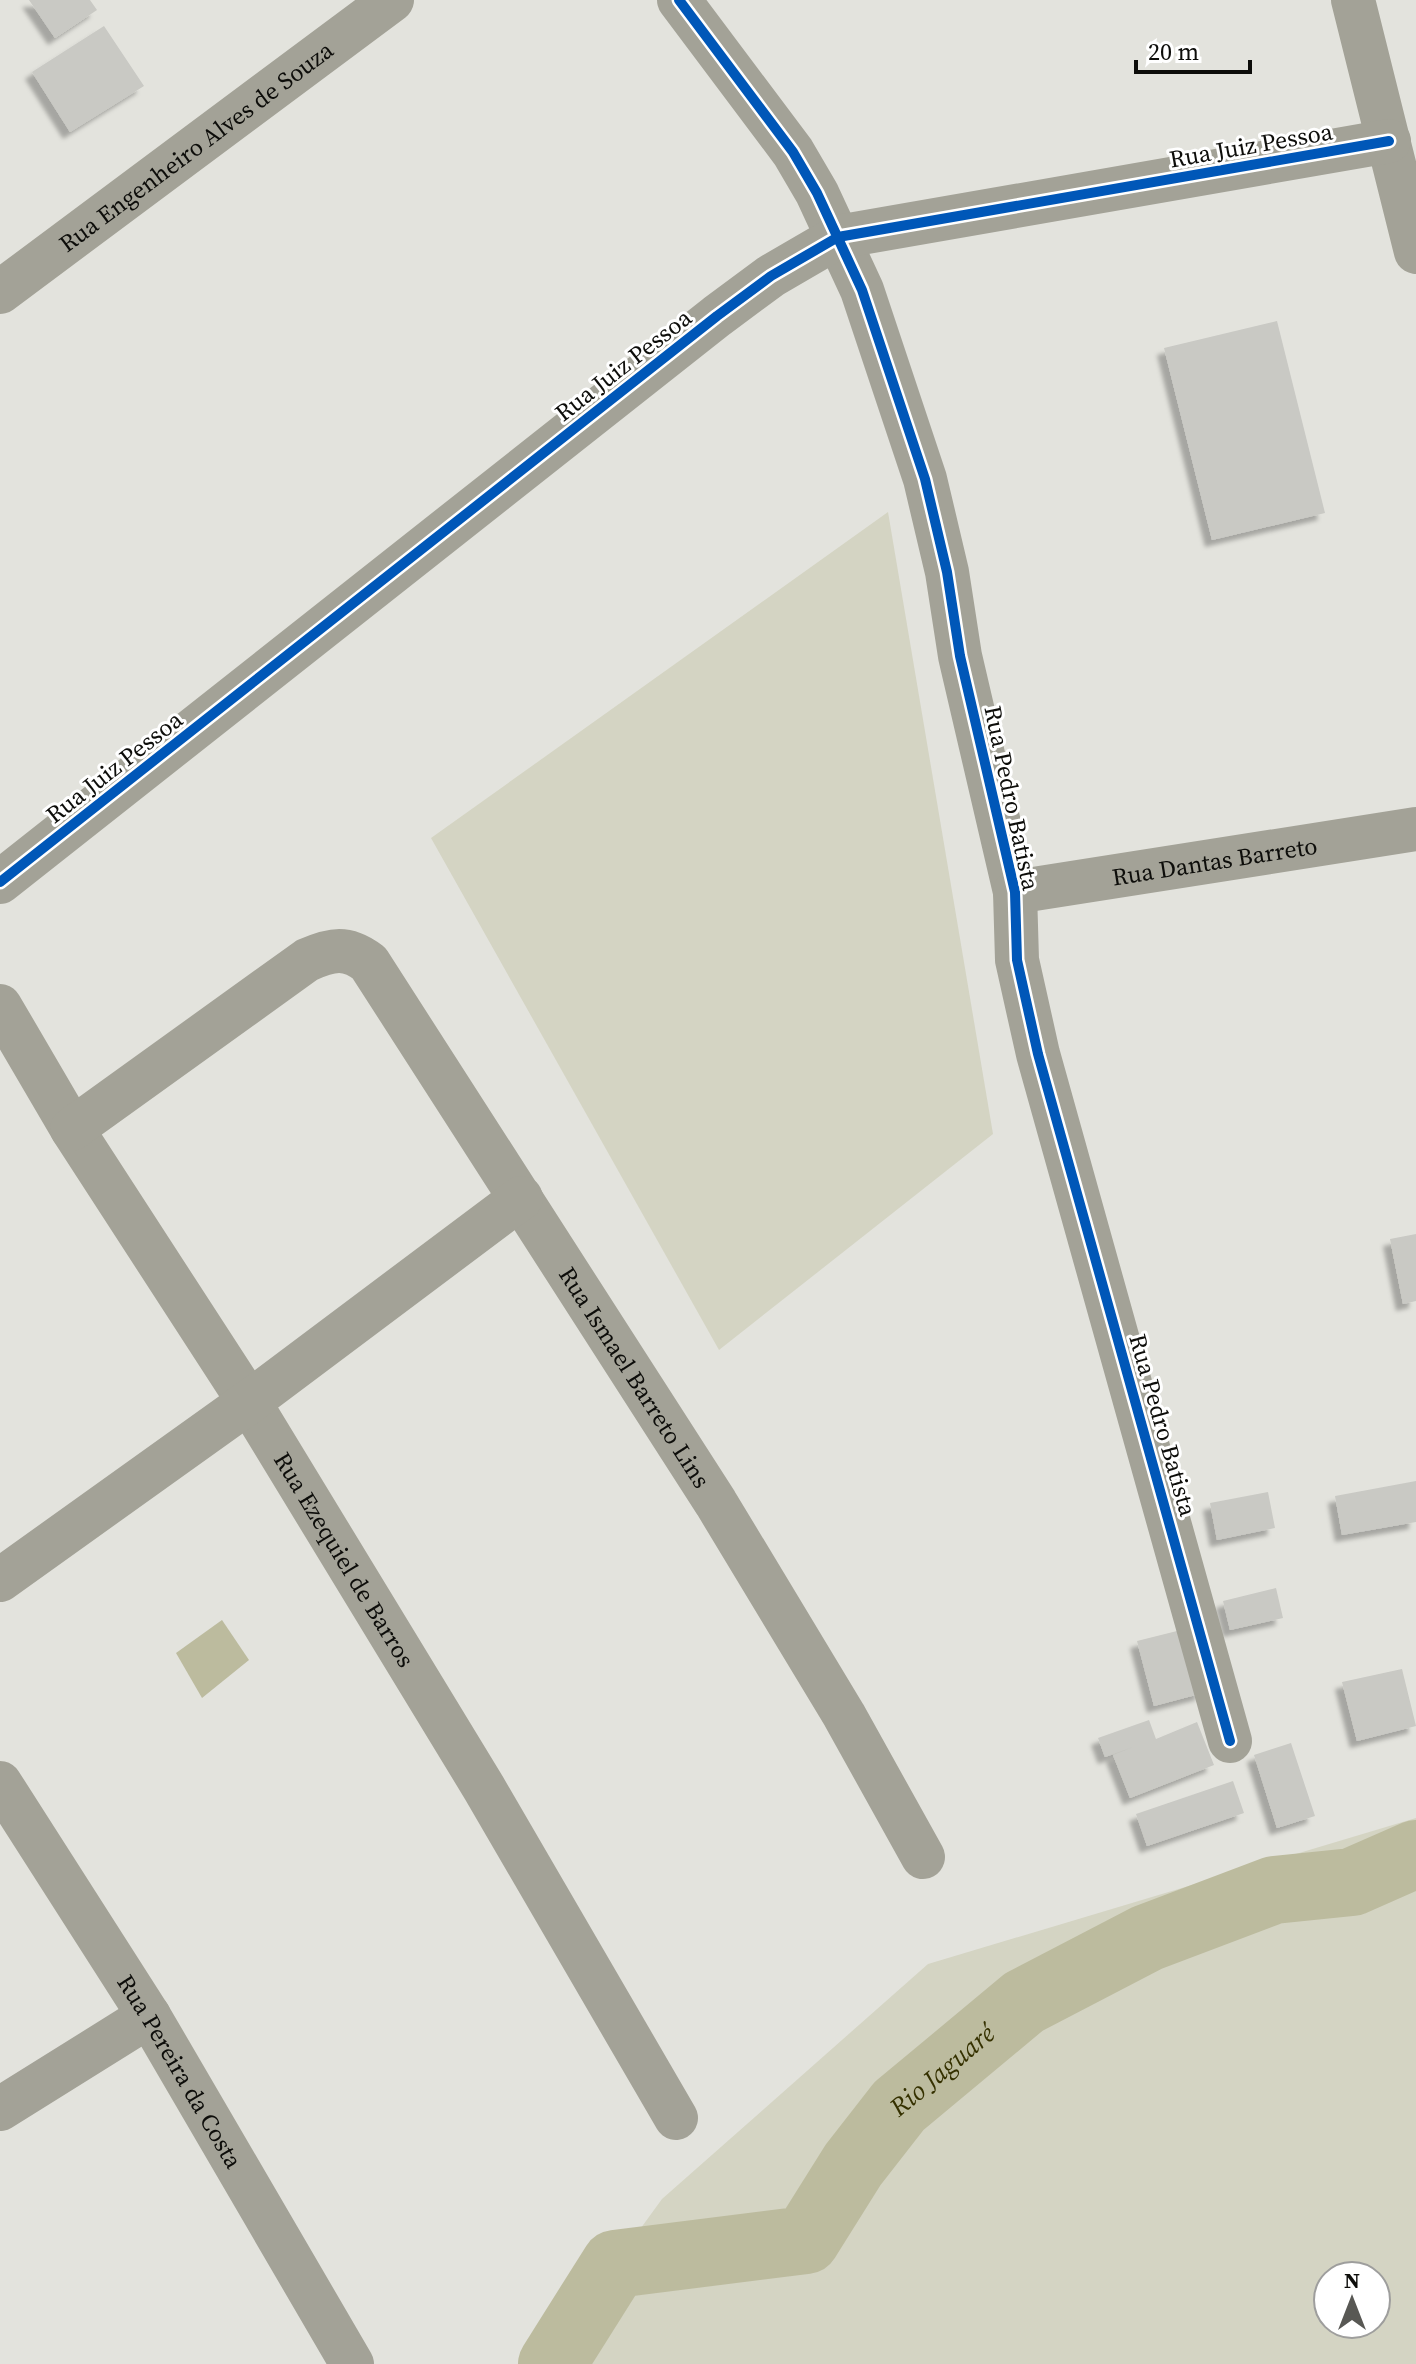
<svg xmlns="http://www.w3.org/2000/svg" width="1416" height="2364" viewBox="0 0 1416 2364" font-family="'Source Serif 4',serif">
	<defs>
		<filter id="shadow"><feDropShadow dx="-7" dy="7" stdDeviation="2" flood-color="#0004"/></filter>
	</defs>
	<rect width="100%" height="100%" fill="#e3e3dd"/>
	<path fill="#d4d4c3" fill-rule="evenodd" d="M888,512L993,1134L719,1350L431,838Z
		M1416,1818V2364H542L662,2199L928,1964ZM1376,2276V2324H1328V2276Z"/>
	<path fill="#bcbb9e" d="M222,1620L249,1660L202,1698L176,1653Z"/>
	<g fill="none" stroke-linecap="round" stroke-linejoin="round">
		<path stroke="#bcbb9e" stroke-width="68" id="s1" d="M552,2364L615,2264L806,2240L853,2165L899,2106L1024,2002L1147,1938L1274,1890L1352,1882L1416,1854"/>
	</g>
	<path fill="#c9c9c4" filter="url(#shadow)" d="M29,0H90L97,10L55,38Z
		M104,26L144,86L70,132L32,72Z
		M1277,321L1325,513L1212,540L1164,348Z
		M1416,1234V1301L1403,1304L1390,1239Z
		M1416,1481V1522L1342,1535L1335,1496Z
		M1268,1492L1275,1528L1217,1540L1210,1503Z
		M1276,1588L1283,1618L1230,1630L1223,1601Z
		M1185,1629L1203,1693L1154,1706L1137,1641Z
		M1402,1669L1416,1726L1357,1741L1342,1682Z
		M1149,1720L1156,1739L1197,1722L1214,1765L1130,1798L1113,1755L1133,1747L1105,1757L1098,1738Z
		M1291,1743L1315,1816L1277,1828L1254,1755Z
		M1233,1781L1244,1813L1147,1846L1136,1814Z"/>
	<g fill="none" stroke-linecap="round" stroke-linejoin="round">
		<g stroke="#a3a297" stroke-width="44">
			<path d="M679,0L793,152L817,193L862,290L925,479L947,572L960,656L1015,892L1017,960L1038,1054L1230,1741"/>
			<path d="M1353,0L1416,252"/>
			<path id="s2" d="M0,292L392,0"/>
			<path d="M0,882L717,316L771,276L838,237L1389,141"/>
			<path id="s3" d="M1015,892L1416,829"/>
			<path id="s4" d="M0,1006L72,1129L249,1402L484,1788L676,2118"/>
			<path id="s5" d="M72,1129L307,960C332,949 347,946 369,963L716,1503L844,1715L923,1857"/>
			<path d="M0,1580L249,1402L521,1198"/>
			<path id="s6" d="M0,1783L149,2016L352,2364"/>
			<path d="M0,2109L149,2016"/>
		</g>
		<g stroke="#fff" stroke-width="15">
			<path id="cycleway" d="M679,0L793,152L817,193L862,290L925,479L947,572L960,656L1015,892L1017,960L1038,1054L1230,1741
				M0,882L717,316L771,276L838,237L1389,141"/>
		</g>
		<use href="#cycleway" stroke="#0057b8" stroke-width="10"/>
	</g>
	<g text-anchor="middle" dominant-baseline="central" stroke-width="6" stroke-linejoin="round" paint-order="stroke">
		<g font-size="24" fill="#0d0d0a" stroke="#fff">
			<text transform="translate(1251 145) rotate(-10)">Rua Juiz Pessoa</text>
			<text stroke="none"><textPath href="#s2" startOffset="244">Rua Engenheiro Alves de Souza</textPath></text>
			<text transform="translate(623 365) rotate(-38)">Rua Juiz Pessoa</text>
			<text transform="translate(114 767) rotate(-38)">Rua Juiz Pessoa</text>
			<text transform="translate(1012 798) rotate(78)">Rua Pedro Batista</text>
			<text stroke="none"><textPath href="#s3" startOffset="202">Rua Dantas Barreto</textPath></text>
			<text stroke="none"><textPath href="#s5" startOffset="848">Rua Ismael Barreto Lins</textPath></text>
			<text transform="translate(1163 1425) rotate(74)">Rua Pedro Batista</text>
			<text stroke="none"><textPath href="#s4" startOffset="652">Rua Ezequiel de Barros</textPath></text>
			<text stroke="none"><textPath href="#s6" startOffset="340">Rua Pereira da Costa</textPath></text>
		</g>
		<g font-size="26" font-style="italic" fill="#353100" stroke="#fff">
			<text stroke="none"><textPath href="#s1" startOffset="530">Rio Jaguaré</textPath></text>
		</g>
	</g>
	<g transform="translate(1352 2300)"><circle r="38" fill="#ffffff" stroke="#9e9e9d" stroke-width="2"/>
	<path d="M0-6L14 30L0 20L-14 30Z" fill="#585854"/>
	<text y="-12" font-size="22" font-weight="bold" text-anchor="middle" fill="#0d0d0a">N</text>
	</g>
	<path d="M1136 60v12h114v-12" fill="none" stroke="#0d0d0a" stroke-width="4"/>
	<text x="1148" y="60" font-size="24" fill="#0d0d0a" stroke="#ffffff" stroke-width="6" paint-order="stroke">20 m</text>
</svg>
